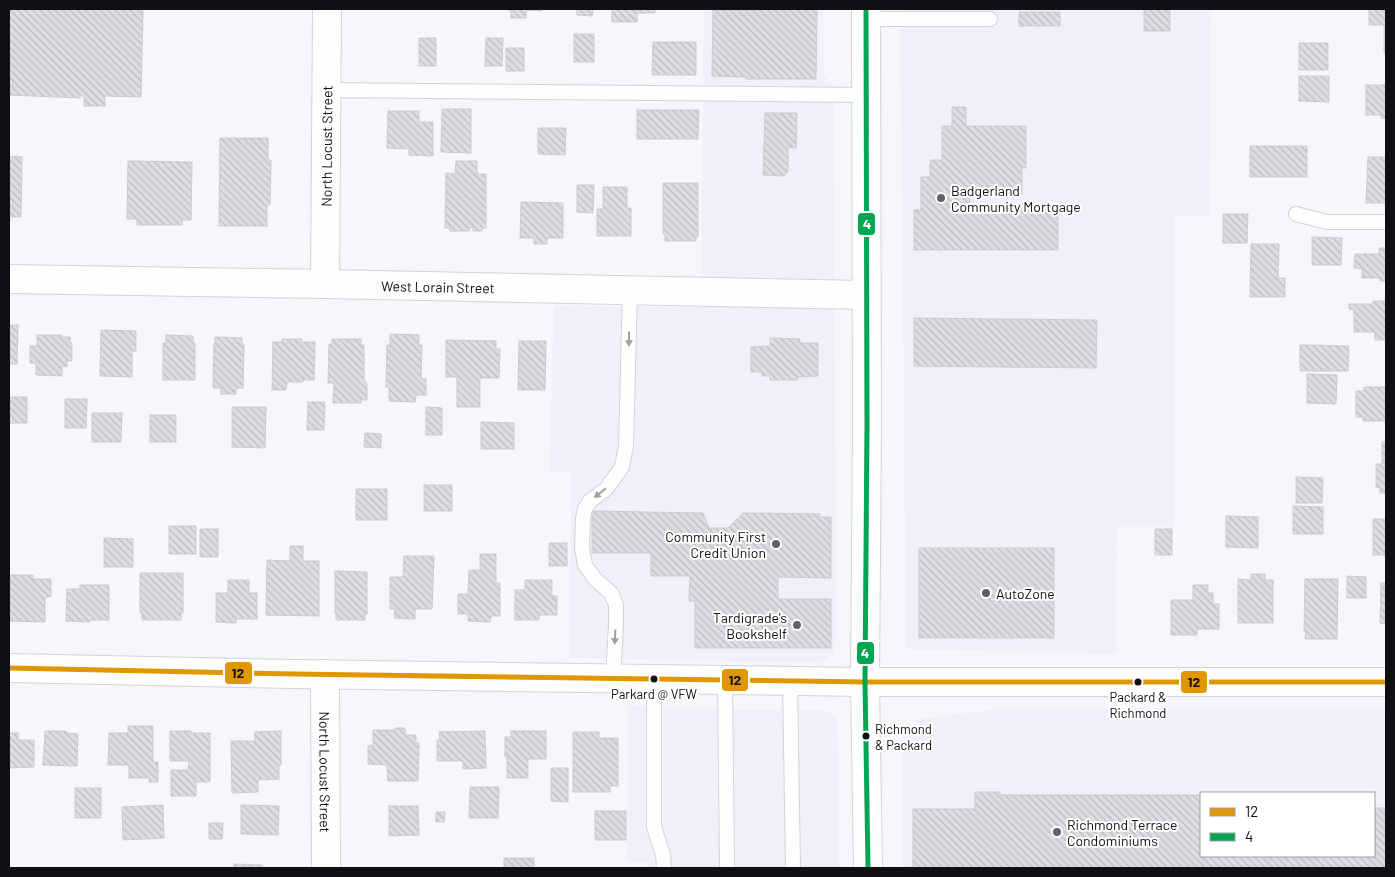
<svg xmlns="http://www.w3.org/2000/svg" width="1395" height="877" viewBox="0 0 1395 877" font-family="Barlow,sans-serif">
	<defs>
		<pattern id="building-back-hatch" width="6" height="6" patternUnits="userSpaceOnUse" patternTransform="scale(1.25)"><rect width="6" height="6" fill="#dedee2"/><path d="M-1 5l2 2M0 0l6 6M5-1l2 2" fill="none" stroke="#bdbdc1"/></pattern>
	</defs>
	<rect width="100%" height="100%" fill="#f6f7fb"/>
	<path fill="#f3eefc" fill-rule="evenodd" d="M704,9L758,10V9H823L824,74L826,78L832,83L834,114L836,637L834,650L832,655L819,663L570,658L571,472H549L554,306L701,307Z
		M900,9H1211L1210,216L1175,217L1174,527H1117L1116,654L906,649Z
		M628,705L692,709L819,710H825L830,713L834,717L837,722L839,868H649V862H627Z
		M1386,707V868H903V737L907,729L919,719L996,709ZM1201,793H1374V856H1201Z"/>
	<path fill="url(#building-back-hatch)" stroke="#cbcbcf" d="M9,9H143L141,97L105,96V106H84V96H80V98L9,95Z
		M507,9H542V11L526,10V18H511V10H507Z
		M577,9H593L592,16L577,15Z
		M612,9H655V13H637V22H612Z
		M760,9H817L816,79H746V77L712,76L713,10H760Z
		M1144,9H1170V31H1144Z
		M1369,9H1386V53H1384V25H1369Z
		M1019,12H1060V26H1019Z
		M574,34H594V62H574Z
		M419,38H436V66H419Z
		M486,38H503L502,66H485Z
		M653,42H696V75H652Z
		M1299,43H1328V70H1299Z
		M506,48H524V71H506Z
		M1299,76H1329V102L1299,101Z
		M1366,85H1386V118H1381V115H1366Z
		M952,107H966V126H1026V168H1022V194H970V210H1058V250H914V210H921V177H930V160H942V126H952Z
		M442,109H471V153L441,152Z
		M637,110H699L698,139H637Z
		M388,111H419V122H433V156L409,155V149L387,148Z
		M765,113H797L796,148L788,147V171L784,176L763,175Z
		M538,128H566L565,155L538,154Z
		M220,138H268V160H271L270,205H267V226H219Z
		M1250,146H1307V177H1250Z
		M9,156L22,157L21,217H10V221H9Z
		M1368,157H1386V203H1366Z
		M128,161L192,162L191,220H182V225H137V219H127Z
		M456,161H477V174H486V228H482V231H473V228H469V231H450V228H445L446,173L455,174Z
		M663,183H698V237H696V241H665V234H663Z
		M577,185H594L593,213L577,212Z
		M603,187H627V208H631V236H597V209H603Z
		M521,202L563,203V238H547V244H534V238H520Z
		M1223,214H1248L1247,243H1223Z
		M1312,237L1342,238L1341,265H1312Z
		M1251,244H1279L1278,278H1285V297H1250Z
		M1379,248H1386V281H1380V278H1362V269L1354,268L1355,254H1379Z
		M1373,301H1386V340H1375V332H1354V310L1349,309V304H1373Z
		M914,318L1097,320L1096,368L914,366Z
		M9,325H18L17,364H9Z
		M101,330L136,331V351H132V377L100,376Z
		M390,334L419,335V345H422L421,379H426V395H416L415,402L389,401V387H386L387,345H390Z
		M37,335H62V337H70V343H72V361H67V367L62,366V376L36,375V363H30V346H37Z
		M166,335L193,336V343H195V380H163V343H166Z
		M215,337L242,338V344H244L243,388H236V394H221V388H213L214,343H215Z
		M770,338L800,339V343H818V376L798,377V380H770V376H762V372H751V347L770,346Z
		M282,339H302V342H315L314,380H303V382H287L286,390H272L273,342H282Z
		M332,339H361V345H364V380L367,384V400H361V403H333L334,383H328L329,344H332Z
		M446,340L496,341V349H500L499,378H480V407H457V377H446Z
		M519,341H546L545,390H518Z
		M1300,345L1349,346L1348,371H1300Z
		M1307,374L1337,375L1336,404L1307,403Z
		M1364,387H1386V421H1363V417H1356V391H1364Z
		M9,397H27V423H9Z
		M65,399H87L86,428H65Z
		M308,402H325L324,430H307Z
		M232,407H266L265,448L232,447Z
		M426,407L442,408V435H426Z
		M92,413H122L121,442H92Z
		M150,415H176V442H150Z
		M481,422L514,423V449H481Z
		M365,433L381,434V448L364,447Z
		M1382,442H1386V493H1380V488L1376,487V464H1382Z
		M1296,477L1323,478L1322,503H1296Z
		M424,485H452V511H424Z
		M356,489H387V520H356Z
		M1293,506L1323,507V534H1293Z
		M592,511L703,513L709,528H728L743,513L820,514V517H831V578L778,577V599H831V648H695V601H689L690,576H651V553H592Z
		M1226,516L1258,517V548L1226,547Z
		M1373,519H1386V555H1373Z
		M169,526H196V554H169Z
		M200,529H218V557H200Z
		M1155,529H1172V555H1155Z
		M104,538L133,539V567H104Z
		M549,543H567V566H549Z
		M290,546H303V561H319V616L266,615L267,560L290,561Z
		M919,548H1054V638H919Z
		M480,554H496V583H500V616H491L490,622L468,621V614H458V594H468L469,570H480Z
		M404,556H434L432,609H415V619L394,618L395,609H390V577H403Z
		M335,571L367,572V614H365V620H336V613H335Z
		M140,573H183V613H181V620H142V613H140Z
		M1251,574H1265V580H1273V623H1238V579L1251,580Z
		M10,575H33V579H51V597H45V622L9,621Z
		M1347,576L1366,577V598H1347Z
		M1305,579H1338L1337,639H1305L1306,631H1304Z
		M228,580H249V593H257V619H236V623L216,622V593H228Z
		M525,580H552V596H557V615H539V620H515V590H525Z
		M1381,583H1386V624L1380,623Z
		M80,585H109V620H90V622L66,621L67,589H80Z
		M1193,585H1208V593H1213V604H1219V629H1197V635H1171V600H1193Z
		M128,726H153V762H158V782H149V778H129V765H108L109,733H128Z
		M395,728H405V735H416V743H419L418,781H388L387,765L368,764V746L373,745V730H395Z
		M9,731L10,733H18V740H34V767L9,768Z
		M45,731H66V733L78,734L77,766L43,765Z
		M170,731H191V733H210V782H196V796H171V770H188L189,761H170Z
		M281,731V765H279V779L258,780V792L232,793L231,741H255V732Z
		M485,731L486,768L463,769V761H437V740H440L439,732Z
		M511,731H546V759H528V778H507V757H505V737H511Z
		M573,732H599V738H618V786H610V792H573Z
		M551,768H568V802L551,801Z
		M470,787H499L498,818H469Z
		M75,788H101V818H75Z
		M975,792H1000V795H1201V856H1374V808H1386V868H913V809H975Z
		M163,805L164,838L123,840L122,807Z
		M241,805L279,806L278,835L241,834Z
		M389,806H418L419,835L389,836Z
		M595,811H626V840H595Z
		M436,812H445L444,822H436Z
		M209,823H223L222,839H209Z
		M504,858H534V868H504Z
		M234,864L262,865V868H234Z"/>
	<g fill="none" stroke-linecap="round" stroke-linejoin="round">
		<g stroke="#d2d3d6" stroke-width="16">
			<path id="lane" d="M866,19H990
				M326,90L866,95
				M1296,214L1327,222H1386
				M613,678L616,625V605L611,593L595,579L585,565L582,548L583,518L585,509L590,501L606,489L622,467L626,446L630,290
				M654,679V827L663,855L664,868
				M725,680L727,868
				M790,680L793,868"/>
		</g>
		<g stroke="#d2d3d6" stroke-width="30">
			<g id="street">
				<path id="s1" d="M9,279L325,284L866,295"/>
				<path id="s2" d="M325,284L327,9"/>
				<path id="s3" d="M325,674L326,868"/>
			</g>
		</g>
		<g stroke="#d2d3d6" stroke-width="30">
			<path id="secondary" d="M9,668L295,674L865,682H1386"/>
		</g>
		<g stroke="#d2d3d6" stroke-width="30">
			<path id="primary" d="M866,9L867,425L865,682L868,868"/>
		</g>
		<use href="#lane" stroke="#fefefe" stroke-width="14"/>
		<use href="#street" stroke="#fefefe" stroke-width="28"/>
		<use href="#secondary" stroke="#fefefe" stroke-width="28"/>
		<use href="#primary" stroke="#fefefe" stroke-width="28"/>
		<g stroke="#fff" stroke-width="9">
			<path id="bus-1" d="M9,668L295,674L865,682H1386"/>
		</g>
		<g stroke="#fff" stroke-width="9">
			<path id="bus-2" d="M866,9L867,425L865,682L868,868"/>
		</g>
		<use href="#bus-1" stroke="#e09702" stroke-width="5"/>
		<use href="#bus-2" stroke="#00a651" stroke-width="5"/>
	</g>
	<defs><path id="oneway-solid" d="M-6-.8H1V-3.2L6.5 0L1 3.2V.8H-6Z" transform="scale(1.25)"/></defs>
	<g fill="#9e9fa0">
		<use href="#oneway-solid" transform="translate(629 339) rotate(91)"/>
		<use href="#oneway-solid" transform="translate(600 493) rotate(141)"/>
		<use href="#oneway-solid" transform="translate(615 637) rotate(93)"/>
	</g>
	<g fill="#606164" stroke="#fff" stroke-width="2">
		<circle cx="941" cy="198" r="5"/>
		<circle cx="776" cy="544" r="5"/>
		<circle cx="986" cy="593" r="5"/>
		<circle cx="797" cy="625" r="5"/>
		<circle cx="1057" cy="832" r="5"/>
	</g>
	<g fill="#0f1013" stroke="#fff" stroke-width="2">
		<circle cx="654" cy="679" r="4.5"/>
		<circle cx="1138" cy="682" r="4.5"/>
		<circle cx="866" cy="736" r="4.5"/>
	</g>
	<g text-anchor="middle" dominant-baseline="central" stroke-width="4" stroke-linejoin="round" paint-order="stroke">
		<g font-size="13" fill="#0f1013" stroke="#fff">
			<text x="654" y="694">Parkard @ VFW</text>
			<text x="1138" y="697">Packard &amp;<tspan x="1138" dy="16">Richmond</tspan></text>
			<text x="875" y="729" text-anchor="start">Richmond<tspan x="875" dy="16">&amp; Packard</tspan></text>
		</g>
		<g font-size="14" fill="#0f1013" stroke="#fff">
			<text stroke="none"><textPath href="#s2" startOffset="138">North Locust Street</textPath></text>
			<text stroke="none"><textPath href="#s1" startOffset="429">West Lorain Street</textPath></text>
			<text stroke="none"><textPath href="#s3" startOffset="98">North Locust Street</textPath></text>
		</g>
		<g font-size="14" fill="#0f1013" stroke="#fff" text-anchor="start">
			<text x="951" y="190">Badgerland<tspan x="951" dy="16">Community Mortgage</tspan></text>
			<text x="766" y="536" text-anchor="end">Community First<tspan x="766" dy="16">Credit Union</tspan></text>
			<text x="996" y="593">AutoZone</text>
			<text x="787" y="617" text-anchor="end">Tardigrade's<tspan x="787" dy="16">Bookshelf</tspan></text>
			<text x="1067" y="824">Richmond Terrace<tspan x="1067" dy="16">Condominiums</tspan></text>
		</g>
	</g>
	<g stroke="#fff" stroke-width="2">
		<rect x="857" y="212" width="19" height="24" rx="5" fill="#00a651"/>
		<rect x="856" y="641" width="19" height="24" rx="5" fill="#00a651"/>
		<rect x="224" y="661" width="29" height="24" rx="5" fill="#e09702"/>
		<rect x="721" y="668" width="28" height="24" rx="5" fill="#e09702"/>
		<rect x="1180" y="670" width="28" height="24" rx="5" fill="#e09702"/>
	</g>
	<g font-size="14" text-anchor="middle" font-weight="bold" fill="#fff">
		<text x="867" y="229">4</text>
		<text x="865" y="658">4</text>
	</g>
	<g font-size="14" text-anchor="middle" font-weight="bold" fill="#111">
		<text x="238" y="678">12</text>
		<text x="735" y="685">12</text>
		<text x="1194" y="687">12</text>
	</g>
	<rect width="1395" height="877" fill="none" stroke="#0f1013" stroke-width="20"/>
	<rect x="1200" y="792" width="175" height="65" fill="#ffffff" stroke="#9f9fa1"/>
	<rect x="1210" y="808" width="25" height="8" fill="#e09702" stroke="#9f9fa1"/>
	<text x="1245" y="817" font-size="15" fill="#0f1013">12</text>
	<rect x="1210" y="833" width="25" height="8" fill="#00a651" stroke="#9f9fa1"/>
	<text x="1245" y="842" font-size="15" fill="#0f1013">4</text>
</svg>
